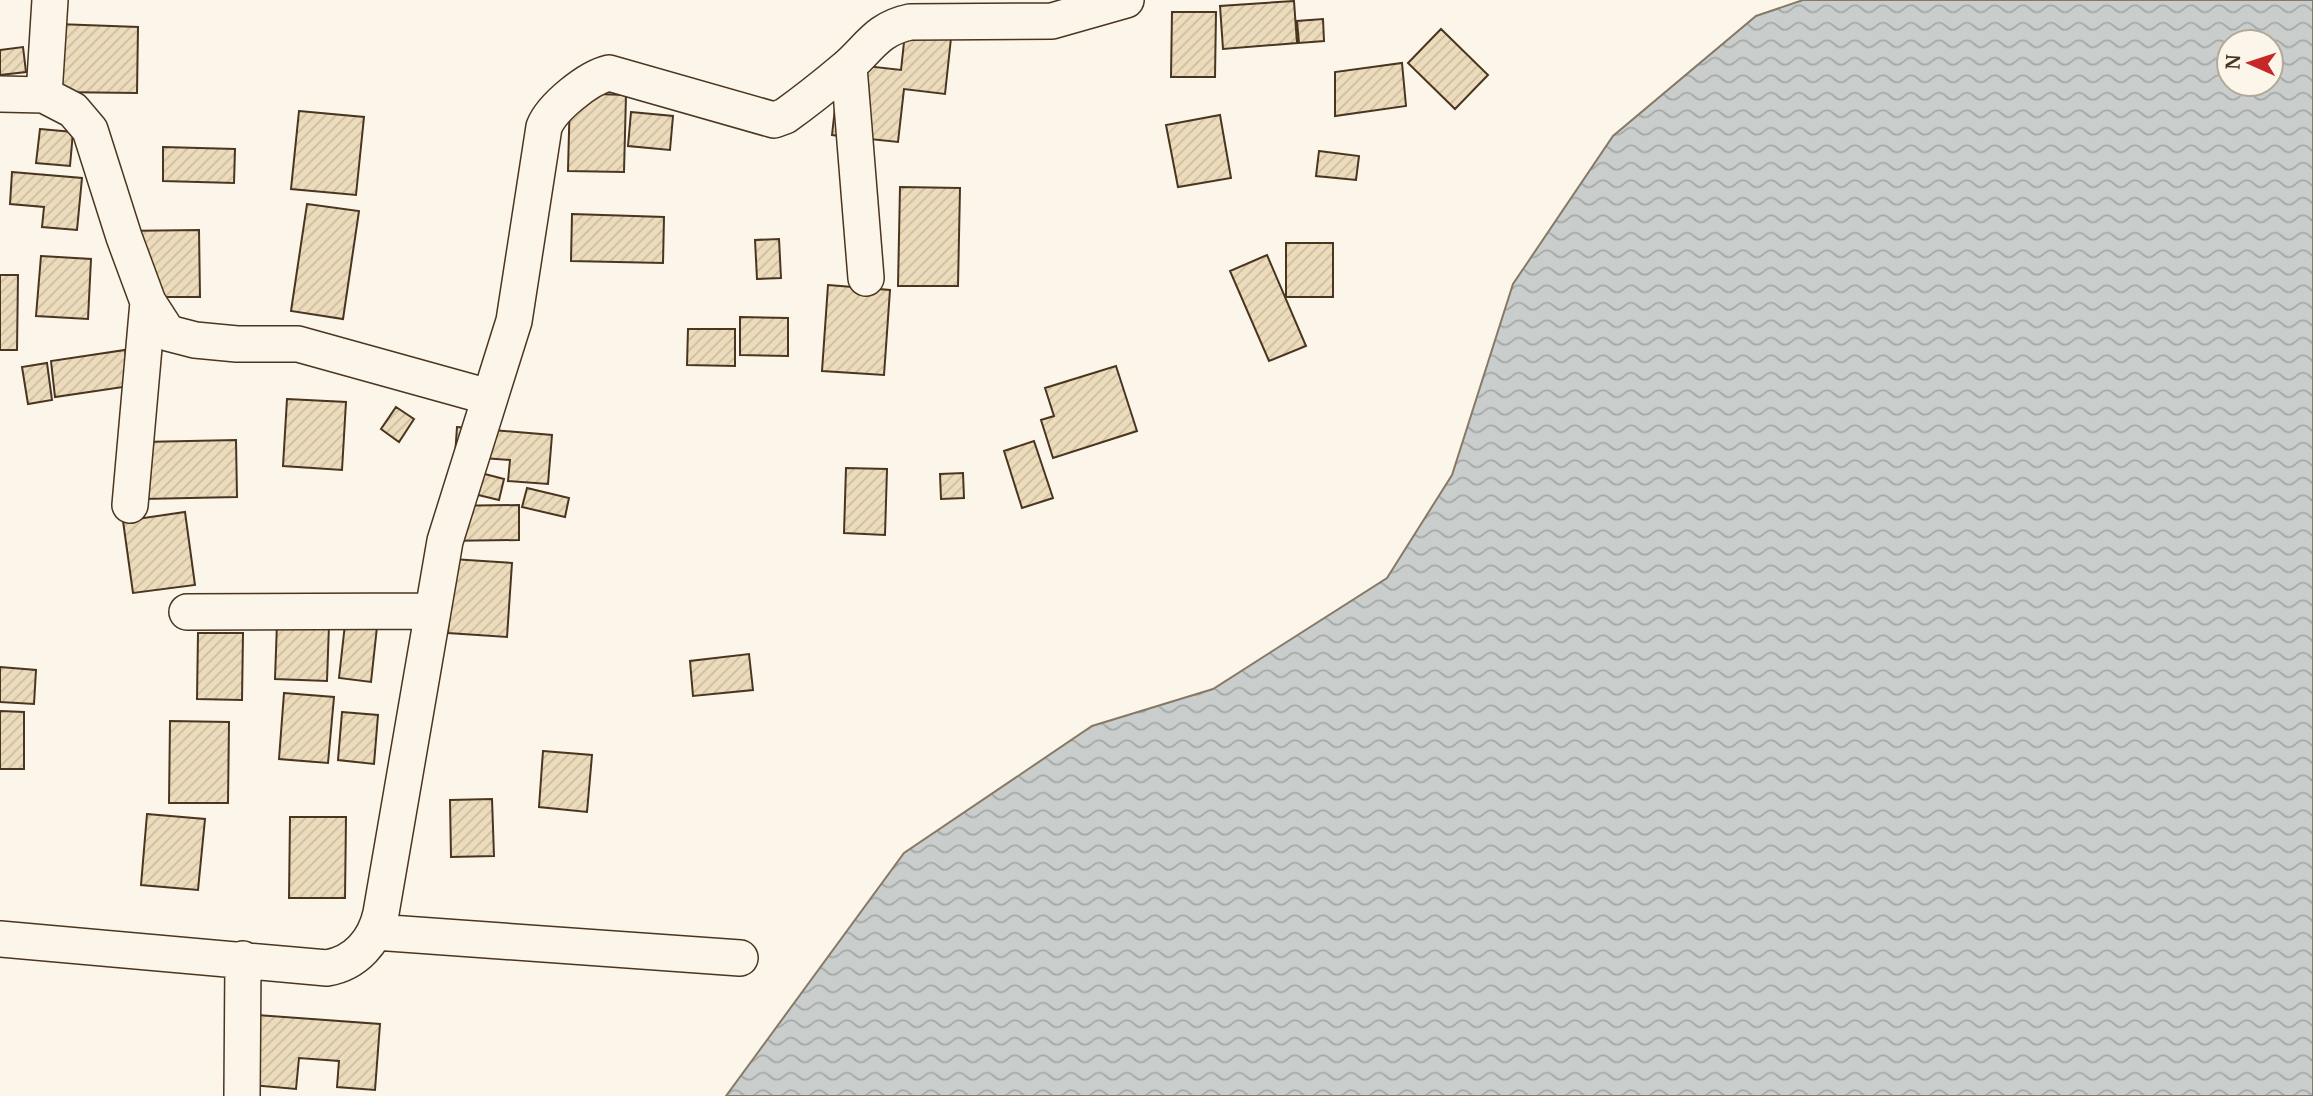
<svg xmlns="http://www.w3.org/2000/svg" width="2313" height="1096" viewBox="0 0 2313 1096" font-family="Merriweather,serif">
	<defs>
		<pattern id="water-waves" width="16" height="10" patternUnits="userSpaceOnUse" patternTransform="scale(1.75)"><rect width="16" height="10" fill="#c9cecd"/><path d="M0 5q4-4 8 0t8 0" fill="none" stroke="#a5a8a6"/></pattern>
		<pattern id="building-hatch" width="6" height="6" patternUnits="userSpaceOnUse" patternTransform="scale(1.75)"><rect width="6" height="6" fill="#ecdcbc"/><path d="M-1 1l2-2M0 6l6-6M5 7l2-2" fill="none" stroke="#ccbda1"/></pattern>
	</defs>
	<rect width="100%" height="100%" fill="#fbf6e9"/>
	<path fill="url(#water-waves)" stroke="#887966" stroke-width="2" fill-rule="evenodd" d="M1803,0H2313V1096H726L904,853L1092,726L1213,689L1387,578L1452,475L1513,284L1613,136L1756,16ZM2229,42H2271V84H2229Z"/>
	<path fill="url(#building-hatch)" stroke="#4a3520" stroke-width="2" d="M1294,1L1297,43L1223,49L1220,6Z
		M1172,12H1216L1215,77H1171Z
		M1323,19L1324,41L1299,43L1297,21Z
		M57,24L138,27L137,93L55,92Z
		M1441,29L1488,75L1455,109L1408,63Z
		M905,33L951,38L945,94L904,89L898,142L832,135L840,63L901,70Z
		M23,47L26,72L0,75V50Z
		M1402,63L1406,106L1335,116V72Z
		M570,93L626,95L624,172L568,171Z
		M299,111L364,117L356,195L291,189Z
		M631,112L673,116L670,150L628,146Z
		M1220,115L1231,178L1178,187L1166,125Z
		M40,129L73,132L70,166L36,163Z
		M163,147L235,149L234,183L163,181Z
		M1319,151L1359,156L1356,180L1316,176Z
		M12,172L82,178L77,230L42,227L44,207L10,204Z
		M900,187L960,188L958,286H898Z
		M307,204L359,211L343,319L291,311Z
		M572,214L664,217L663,263L571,261Z
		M199,230L200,297H151L120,231Z
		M779,239L781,278L757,279L755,240Z
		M1286,243H1333V297H1286Z
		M1267,255L1306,346L1269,361L1230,271Z
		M41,256L91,259L88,319L36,316Z
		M0,275H18L17,350H0Z
		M828,285L890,290L884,375L822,371Z
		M740,317L788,318V356L740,355Z
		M688,329H735V366L687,365Z
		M125,350L130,386L55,397L51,361Z
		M47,363L52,400L28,404L22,367Z
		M1116,366L1137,431L1053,458L1041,420L1054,416L1045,388Z
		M287,399L346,402L342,470L283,466Z
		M396,407L414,419L399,442L381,429Z
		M457,427L552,435L548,484L508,481L510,460L455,456Z
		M236,440L237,497L143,499L142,442Z
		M1034,441L1053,498L1022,508L1004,451Z
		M454,466L504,479L499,500L449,488Z
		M846,468L887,469L885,535L844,533Z
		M963,473L964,498L941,499L940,474Z
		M527,488L569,498L565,517L522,507Z
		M519,505V540L443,541V506Z
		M185,512L195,585L133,593L123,521Z
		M452,559L512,563L507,637L448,633Z
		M277,623L329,625L327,681L275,679Z
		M345,624L377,627L371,682L339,678Z
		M198,633H243L242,700L197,699Z
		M749,654L753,690L693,696L690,661Z
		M0,667L36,670L34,704L0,702Z
		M284,693L334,697L328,763L279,759Z
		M0,711L24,712V769H0Z
		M342,712L378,715L374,764L338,760Z
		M170,721L229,722L228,803H169Z
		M543,751L592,755L587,812L539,807Z
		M492,799L494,856L451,857L450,800Z
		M147,814L205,819L198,890L141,885Z
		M290,817H346L345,898H289Z
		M257,1015L380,1024L375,1090L337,1087L339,1061L299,1058L296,1089L252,1085Z"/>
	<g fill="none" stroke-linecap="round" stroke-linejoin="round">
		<g stroke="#4a3520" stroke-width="38">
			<path id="street" d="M849,67L866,278
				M0,94L44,95L73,110L90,130L124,237L148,302L168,333L195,340L237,344H298L489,397
				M44,95L50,0
				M130,505L148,302
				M187,612L433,611
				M375,932L740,958
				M0,939L327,968C356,963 375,941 381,913L445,541L514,321L544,127C552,107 588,78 609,73L774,120L785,116C806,101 826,85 845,69C869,49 876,29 910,22L1052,21L1126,0
				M242,1096L243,959"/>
		</g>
		<use href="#street" stroke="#fbf6e9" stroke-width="35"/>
	</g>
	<g transform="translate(2250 63) rotate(273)"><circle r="33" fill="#fbf6e9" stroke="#b4a999" stroke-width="2"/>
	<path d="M0-5L12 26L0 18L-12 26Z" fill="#c62828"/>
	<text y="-10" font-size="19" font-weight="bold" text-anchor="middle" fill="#4a3520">N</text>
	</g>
</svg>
